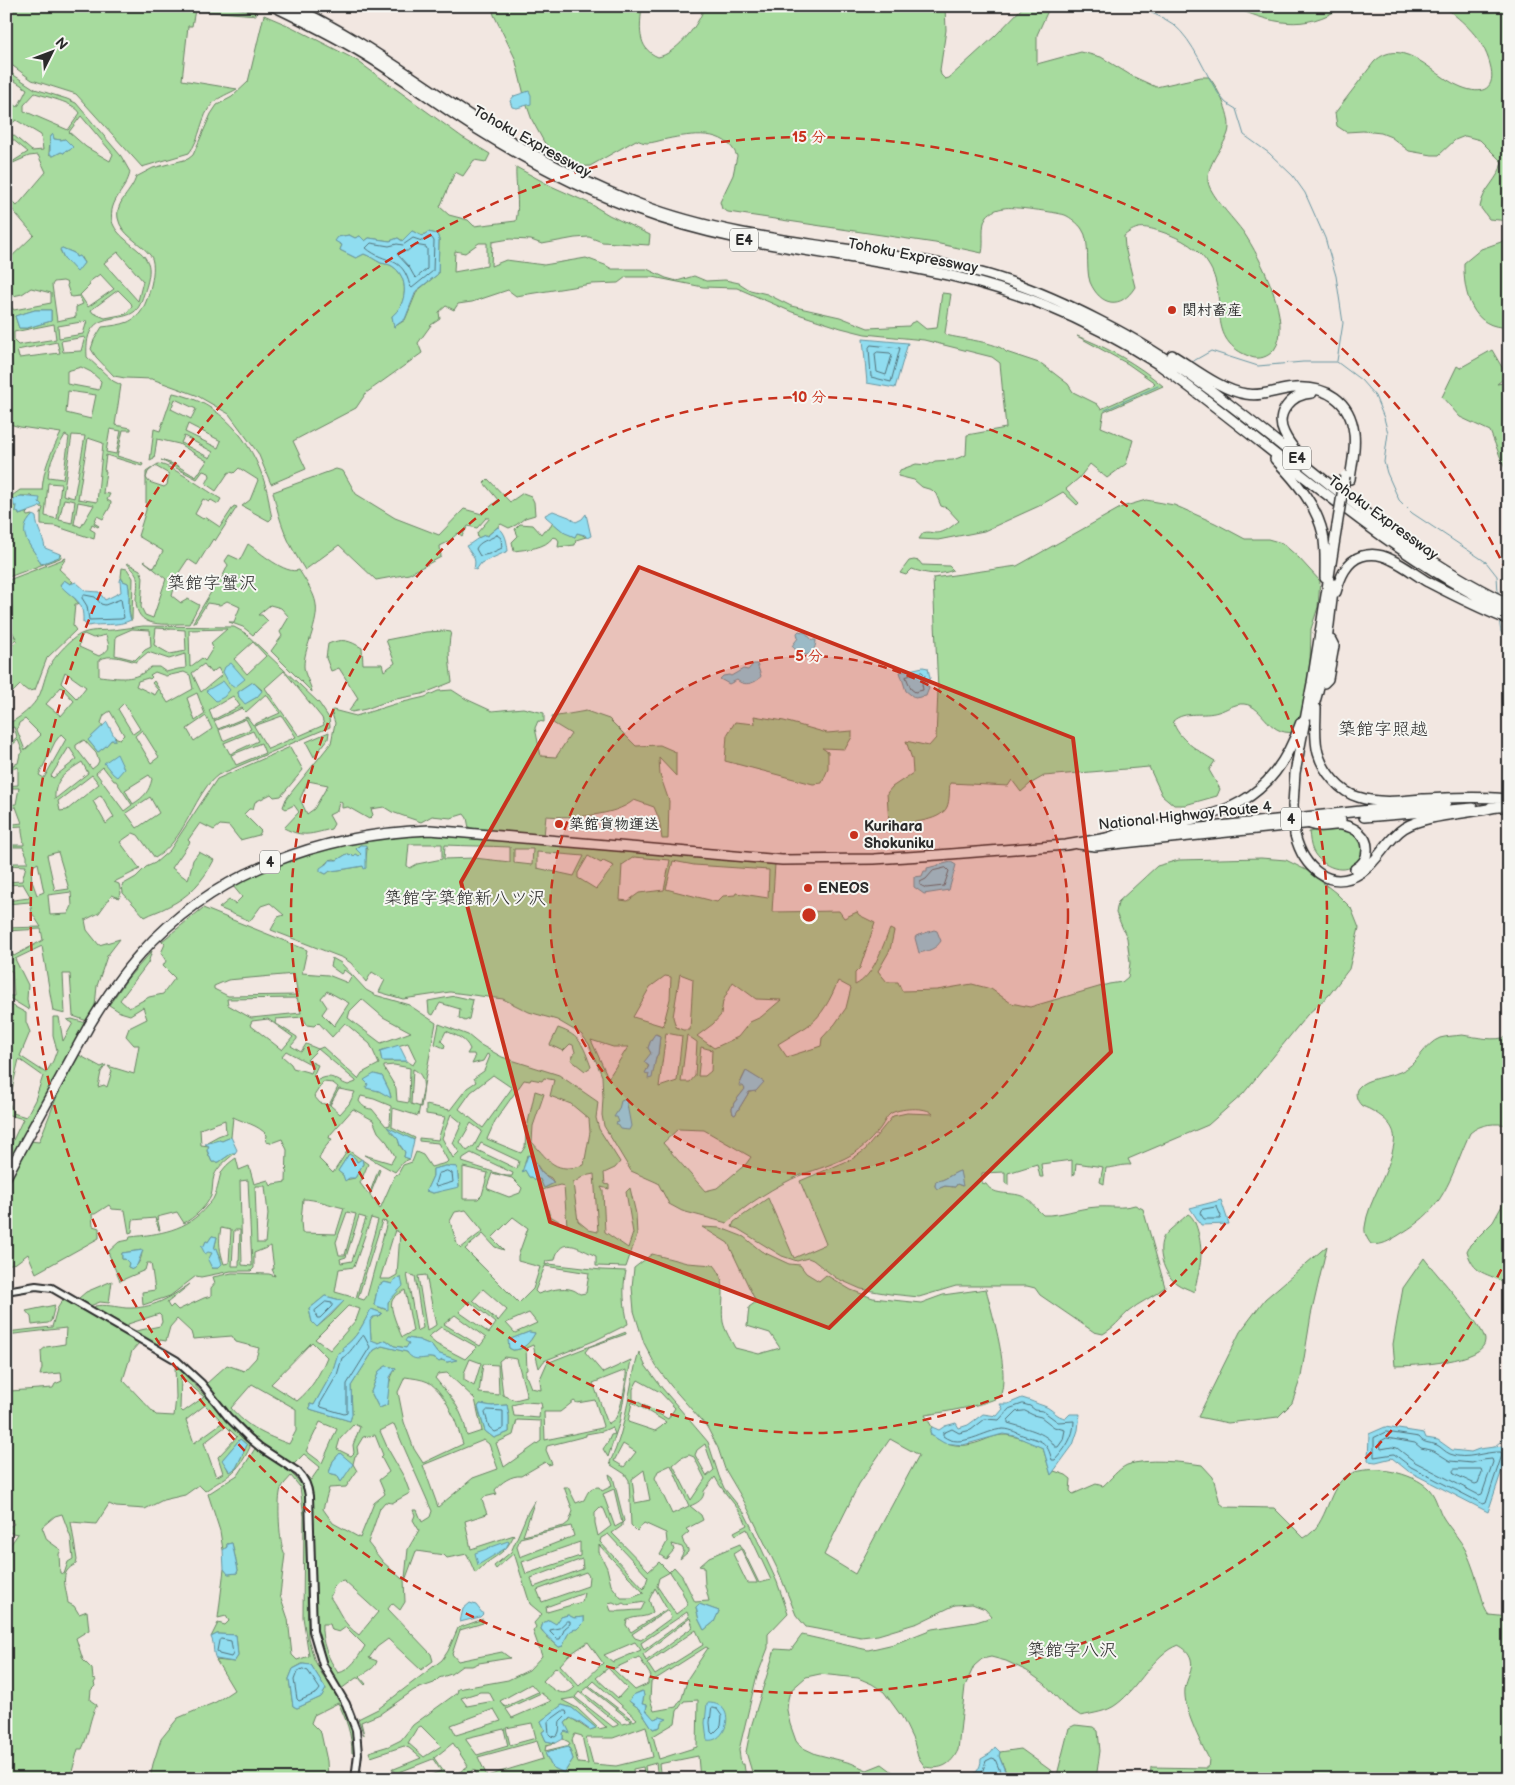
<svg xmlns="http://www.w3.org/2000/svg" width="1515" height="1785" viewBox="0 0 1515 1785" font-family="'Balsamiq Sans','Klee One',sans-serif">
	<rect width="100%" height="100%" fill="#f2e7e1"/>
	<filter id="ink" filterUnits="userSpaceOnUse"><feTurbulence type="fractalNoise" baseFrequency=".02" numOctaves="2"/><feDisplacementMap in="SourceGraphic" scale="10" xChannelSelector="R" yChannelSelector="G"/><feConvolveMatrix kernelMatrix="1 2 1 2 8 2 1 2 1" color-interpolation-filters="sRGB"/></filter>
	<g filter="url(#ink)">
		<path fill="#a7db9e" stroke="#698364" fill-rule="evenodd" d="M6,6H224L256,12V15L195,10L192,26H188L182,80L237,89C230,93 219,97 213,103C200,116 201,139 189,153L142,167L76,94L32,80L6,61Z
			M492,6H642C640,26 636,48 658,57C675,54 696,28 702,13L700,6H945L946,30L940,70L941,75L945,79L949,78L995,36L1024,6H1050L1037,35V64L1081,52L1101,57L1132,76L1156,87L1201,77H1209C1218,88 1233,118 1228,133C1223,149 1201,170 1210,188C1219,205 1233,218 1244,233C1260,257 1294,323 1274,350C1268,357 1259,360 1251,357C1204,340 1229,301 1210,267C1200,249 1181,238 1162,232C1146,227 1138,224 1124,236L1125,247L1135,287C1121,310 1100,306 1090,282C1085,267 1091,241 1082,229C1079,224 1070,217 1065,215C1055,212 1012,206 1004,208C998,209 991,211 987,216C980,225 985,242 982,253L935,243L728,212L722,209L720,202L733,175L737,156C725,128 691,134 667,139C661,140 653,143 647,143C643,143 640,141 636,140L590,166L572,167L564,164L558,158L544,142L532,120L526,103L515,58L494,15Z
			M1230,6H1344C1303,33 1272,23 1230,6Z
			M1443,6H1509V221L1489,219L1480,207C1483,188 1499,180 1502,162L1480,140L1465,136L1455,140L1439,155H1432L1409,151L1391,137L1381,133L1363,131L1346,132L1337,126L1335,113L1374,62C1381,55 1390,51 1401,53C1424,58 1440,79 1461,87C1483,96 1497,89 1490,64C1483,38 1464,22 1443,6Z
			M264,15L292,27L356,60L462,137L490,154L486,162L474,160L463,176L455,172L440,207L449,215L468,220L474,226L516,221C520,203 515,185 516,167L551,186L589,203L609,215L650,235L649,245L602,242L589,237L575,238L542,244L531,240L510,239L492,242L491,266L506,260L544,265L586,258L605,265L612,269H647L666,278L677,281L694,276L706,281L725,280L739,283L750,290L767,294L791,306L840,317L868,328L909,326L911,323L916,321L926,329L937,328L942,293L951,294L945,333L946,335C960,339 999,342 1006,352L1042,364L1068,384L1073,392L1097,404L1101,409L1152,386L1155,383L1128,364L1077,336C1109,348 1137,364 1163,386L1104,412L1101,427L1133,440L1126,464L1107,478L1090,464L1079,478L1066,489L1079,503L1077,505L1063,492L1039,506L984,531L938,540L919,539L923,533C928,531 931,533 936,533C945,533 952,526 959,521L947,508L941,506L936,494L932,490L922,487L914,480L898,476L900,470L916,464L928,465L935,461L953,460L966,455L967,435L1006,428L1000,363L992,357L924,340L865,334L841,328L792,312L737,288L703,287L653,277H626L618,283L591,284L516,296L508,290L472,302L458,304L454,310L446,306L439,312L440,319L431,325L418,343L422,353L366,393L356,408L293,441L306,469L271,484L258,453L229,414L196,395L152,379L125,378L114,376L96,357L91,349L94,340L102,327C110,326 121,325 128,322C132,320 138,316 140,313C148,303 159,265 150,255C140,242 121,235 118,218C115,202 132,192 136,177L153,168L188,159L193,155L211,114L217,105L232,97L248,82ZM412,231L422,236L428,232L437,234L439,240L438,274L417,291L405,320L394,327L392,316C407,305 410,277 392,266C389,264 385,264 381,263C375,260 370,256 364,254L356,258L340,250L342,245L336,241L338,237L349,235L355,238L360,236L365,241L369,238L390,241L398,238L403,241ZM479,243H487V266L454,272L455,251L465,253Z
			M6,70L35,89L67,99L76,103L121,156L130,172C127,190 108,200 112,221C114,228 119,234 125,239C132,246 143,252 147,261C153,271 145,291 141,302C131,332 83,299 87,357L113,381L121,385L115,425L131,428V430H123L117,456L143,464L142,466L106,455L104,470L106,471L103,493L110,494L107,500L111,502L110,507L103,519L97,516L94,523L99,526L98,527L92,524L90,529L95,532L94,539L55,526L41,525V514L43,508L39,506L41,505L32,496H21L14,500V506H17L16,512L19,513V515L28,512L26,514L27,516L33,515C14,534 34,547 41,564L58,557L60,554L62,555L60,558L6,578V500L20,490H42C44,466 50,455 61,433L20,427L6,423V262L34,235L6,202V195L17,206L46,172L38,155L29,156L13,163L6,161V159L12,162L28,152L6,134V122L13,115L11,110L6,107V99L18,107L27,89L6,75ZM35,93C46,97 74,102 80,113L68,130L24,111V105ZM81,116L113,154L110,161L86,147L69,132ZM16,120L41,135L43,150L32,151L6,129ZM52,135L54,139L61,140L65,139L72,147L70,150H66L64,153L61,152L53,156L49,154L50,138ZM62,248L74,253L76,257L80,256L84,263L77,271L64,258L60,250ZM118,252L143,281L138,301L104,263ZM100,274L114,289L88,307L80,295L90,285L89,282ZM63,281L68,283L67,286L71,297L79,296L83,304L76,307V317L57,321L52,285L54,282ZM31,288L51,293V303L14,310L9,304V297L22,294ZM118,290L131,303L132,306L126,314L105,318L93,313L91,310ZM35,310H51V321L27,328H19L15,316ZM87,321L83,334L59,338L58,326ZM54,324L56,339L18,345L14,341V332ZM85,337L81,351L63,352L61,341ZM57,342L60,353L19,358L17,350ZM81,367L91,372L101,381L99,390L67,384V371ZM68,391L96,395L91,419L66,413ZM110,429L121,431L116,454L106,452ZM65,435L69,437L63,479L48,477C49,461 57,449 65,435ZM72,435L85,436L74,498L63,495ZM88,438L103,443L97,502L78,499ZM48,483L61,484L57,519L45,516ZM64,499L75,501L72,523L59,520ZM78,502L94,505L81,527L74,524Z
			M1509,235V327C1472,330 1463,292 1464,263L1481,249L1501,242Z
			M1492,350L1507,376L1497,384L1509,382V479L1490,431L1460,417L1442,397L1457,366L1460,368Z
			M173,393C220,402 252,440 265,484C269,495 269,507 272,518L269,521L242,506L250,500L258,480L239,468L234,473L230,472L228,473L216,491L206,484L210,476L209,473L203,471L197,479L161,460L176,465L196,477L207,461L179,444L157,439L154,459L150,461L154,429L160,431ZM175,399L196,409L191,419L171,409ZM188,424L221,441L218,448L185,432ZM184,436L213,452L210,458L181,443Z
			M158,464C172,465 207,491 221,499L218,504L211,500L209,502L203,499L195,514L203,519L205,517L220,527L234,506L237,507L215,541L213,539L197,565L188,559L178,574L172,596L181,603L188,599L199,605L189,624C165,623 135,631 136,598C137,591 139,582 136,575C135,570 129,567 127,563L140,570L143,577L141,607L145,615L153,618L166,579L144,561L154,568L163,551L138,536L146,510V472ZM155,466L169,474L167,485L164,487L149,482L146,478L148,472Z
			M336,469L343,471L356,494L395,518L439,535L464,509L482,514L498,500L484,483L488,479L510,502L523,493L531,496L534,502L535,515L525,518L516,525L509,528L501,524L487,536L485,535L478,538L477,533L490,518H486L477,528L468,526L462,536L458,533L448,542L440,546L441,557L409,574L376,580L339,545L305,570C287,542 280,524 273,492Z
			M1146,500L1174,505L1215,523L1245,539H1268L1282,543L1298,557L1320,581L1318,607L1311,629L1310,663L1300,731C1268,740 1265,706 1244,704C1235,703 1226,710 1218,712C1203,717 1185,710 1173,721C1178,740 1199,751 1215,761L1209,770L1220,789L1217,796L1185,805H1174L1162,795L1149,767L1044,776L1030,784L1021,792L1012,780L1008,786L950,783C949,790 950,800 947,807C940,823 903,823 889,824L887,793L892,787L913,773L912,759L906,741L929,746L936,738L938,690L933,578L1017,566L1122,507Z
			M553,521C558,530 567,533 575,537L576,533L581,534L586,537L576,540L575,545L558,547L559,541L557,538L553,537C545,549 527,549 514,551L512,542L518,536L515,529L520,524L533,525L541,534L544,530L549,529Z
			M248,544C260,552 285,575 299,570C318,600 321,605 310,639C307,648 304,657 304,666C304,675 311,684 312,692L271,651L282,636L280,632L289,617L281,608L270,605L258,615H262L268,621L260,628L253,635L243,627L229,622H234L240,607L227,601L220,605L207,603L195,622H193L219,579L221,580L228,565L225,561L229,555L240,560Z
			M66,558L59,569L73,582L70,584L64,580L60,585C66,592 74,596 79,604H75L73,626L76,630L47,658L35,690L28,691L20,685L13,692L8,693L6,689V651L17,641L16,639L6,648V630L16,638L6,621V581Z
			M914,560L919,561L922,565L949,566L953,570C939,576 926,574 912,569L906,575L900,573L909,561Z
			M122,568L127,569L133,578L132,620H131C127,607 131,596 128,583L123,581L121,577Z
			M143,626L234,627L245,633L319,703L329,718L330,727L218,775C213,779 208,784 205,789C189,812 180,843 155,858L138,835L133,833L120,842L140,869L114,882L119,884L121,893L119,898L112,895L99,913L85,920L87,930L99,945L120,939L107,956L97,986L95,1006L87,1021L73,1016L70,974H63L65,1014L53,1011L42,946L15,959L28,985L27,999L29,1010L6,996H14L12,971L6,970V966H11L6,953V945L7,948L14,956L43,940L41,929L6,931V928L41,927L32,913L30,902L6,904V901L29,898L30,896L23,884L6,885V882L22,881L26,866L6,865V863H27V856L23,847H6V845H24C24,839 21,833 22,826L6,827V825L22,823L16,807L6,808V805L16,804L19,788H6V786L18,785V767L6,771V768L18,763L20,754L23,752L18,740L6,750V747L17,737L14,727L6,730V724C19,720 34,706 40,694C44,684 46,671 52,662C58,653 70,640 79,635C90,629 101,631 113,630C123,629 133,627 143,626ZM156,628L185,630L186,651L170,654L154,645ZM132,629L150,630L151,647L145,650L135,660L115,655L116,636ZM227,629L211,643L213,648L205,661L202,658L190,667L189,630ZM84,634L93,638L106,635C110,649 111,649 99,656L79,647L81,636ZM253,642L266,656L247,674L234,659ZM148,652L169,659L185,654L186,668L178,669L166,672L159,667H151C135,682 119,678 99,676V660C110,653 124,659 136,662ZM204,664L211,673L218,668L222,675L201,692L192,673ZM284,671L322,718L324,725L299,736L265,688ZM65,672L86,687L77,699L61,683ZM155,672L166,676L184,672L190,675L193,689L168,703L154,681L152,683L158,690L155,695L136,686L138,681L148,678L150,679L152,677L150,675ZM253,682L262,690L257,697L245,703L239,697L238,692ZM61,687L74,701L61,716L46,704ZM197,693L205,714L195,721L187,698ZM266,694L280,713L253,725L247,717L218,729L214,721L242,708L246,712ZM233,696L240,706L213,720L209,710ZM124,703L140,729L133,734L118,709ZM110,711L124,735L120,739L114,737L115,740H111L106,746L98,752L88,740L103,726L101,723L104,715ZM206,716L212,729L194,741L187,729ZM282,716L296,737L268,749L254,726ZM25,719L41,735L25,750L17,730L19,723ZM246,719L251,729L223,741L219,730ZM142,730L159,757L151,763L135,736ZM253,731L258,741L230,754L224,743ZM61,734L66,739L44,778L39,775L55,742ZM84,740L96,753L99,761L97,765L92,769L76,748V745ZM261,743L265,753L236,765L231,755ZM69,747L77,759L53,778L51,776ZM82,762L88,773L55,799C54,779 66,772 82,762ZM103,767L114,781H116L132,805L124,811L96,773ZM92,775L99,784L67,810L60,811L58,801ZM149,775L152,779C149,792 144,797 133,804L125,790ZM101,795L114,817L106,824L93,801ZM150,797L159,813L137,828L126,813ZM58,852L69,889L55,891L47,855ZM38,863L44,892L37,895C33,883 29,878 33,866ZM71,892L72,906L68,914L50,915L48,895Z
			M444,631L451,632C447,649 450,665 452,682L422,694L391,700L366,709L352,712L349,711L358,698L339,668L331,671L326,658L328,644C342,638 349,640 362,648L363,664H382L384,671L395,663L386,640L426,632Z
			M452,690L466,699L492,711L523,708L544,713V722L538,721L535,728L541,756L556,757L571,734L553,723L552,717L586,711L609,719L636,746L660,745L676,752V776L659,758L660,775L669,801L668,839H662L659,819L654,807L634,800C614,817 571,818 546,816L544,836L469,828L467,818L464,814L451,818L432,816L421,822L392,812L384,807L371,809L373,815L369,819L348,807L342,808V803L339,801L337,811L329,815L334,824L331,829C311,834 303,838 284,828L299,812L294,805L286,809L283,807L286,799L331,743L335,723L331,711L333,710L356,716L395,704L425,697L438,691ZM308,781L328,785L314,809L307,814L300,799Z
			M754,716L784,721L827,733L852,731V737L845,749L822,748L828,752V769L822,783L813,784L725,761L727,735L735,722L755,724Z
			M329,732L328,739L314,757L306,742Z
			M290,747L303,770L281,796L274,797L271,794L255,802L253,809H249L244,814L261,831L259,835L240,840L229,826L220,825L214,830L200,823L188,840L190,842L172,868L188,880L193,860L199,852L214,860C203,881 189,897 167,907C160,911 152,913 145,917L123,893L122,885L136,877L146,867L155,863L170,850L217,779Z
			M1333,828C1348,828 1359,833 1365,847C1363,852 1362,858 1359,861C1346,877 1321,867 1313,851C1310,845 1310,838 1309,832Z
			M430,835L775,864L772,912L839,911L844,918L857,912L859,915L875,923L860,968L855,973V985C874,976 882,947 890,929L894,931L890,950L878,971L887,982H898L902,991L937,990L972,984L991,989L1011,1003L1030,1007L1109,984L1122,982L1128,977L1130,963L1127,938L1116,913L1118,902L1157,866L1179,860L1261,858L1286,860L1308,871L1336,893L1351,908L1359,928L1349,969L1329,995L1307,1015L1243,1094L1208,1125L1128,1159L1131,1165C1123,1164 1114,1168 1106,1168L1104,1184L1100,1182L1103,1167L1076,1163L1075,1174L1072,1175V1160L1041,1164L1043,1177H1040L1037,1164L1008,1173V1185L1005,1183V1172L982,1173V1183L986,1184C995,1198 1013,1190 1026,1198C1032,1202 1037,1210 1043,1215C1061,1216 1078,1208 1097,1207C1111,1206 1121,1209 1135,1205L1143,1209L1165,1287C1154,1297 1139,1302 1128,1312C1118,1321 1116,1326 1103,1334L1094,1332L1040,1295L1035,1288L1027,1286H956L919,1297L890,1294L861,1289L836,1278L813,1260L808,1258L797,1261L782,1256L738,1229L732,1227L734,1222L768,1198L794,1258L826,1244L800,1181L852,1159L865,1150L893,1116L907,1113L933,1114C927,1106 898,1108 890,1114C886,1117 884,1123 881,1127C874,1137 862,1149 851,1155C835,1164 817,1169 801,1175C777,1185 745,1205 727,1223L682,1211L669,1204L658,1183L631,1171L604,1126L602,1115L603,1098L602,1076L589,1044L581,1034L557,1020L529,1012L503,999L450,992L403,999L379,992L385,980L372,972L366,982L351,963L343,958L271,930L278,917L284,915L270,903L261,906L250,921L219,908L229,900L235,904L242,897L233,886C294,854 361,836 430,835ZM409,844H442V859L417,864L410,868L407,866ZM360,845L366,846L367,849L365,869L363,866C352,868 340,870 330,871L326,874L320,871L326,863L329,862V860L334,859L337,860L347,854L350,856L352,855L354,857L356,854L359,856L361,854L356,848ZM445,845C468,846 487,846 510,847V862L474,858L444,859ZM514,849H533L532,865L514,863ZM537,852L584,856L574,876L537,868ZM588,856L601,863L603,861L614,866L596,889L578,878V873ZM634,857L670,860L664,890L639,893L628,901L620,900L622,865ZM673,861L694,865L769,870L768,898L736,893L735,895L723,896L717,902L666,889ZM680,974L693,979L690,1030H683L676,1027L673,1017ZM665,976L671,977L670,999L663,1026L633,1017L650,987ZM838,981L851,988L846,1008L835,1024L822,1038L821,1046L787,1057L778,1044C787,1038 797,1033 806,1027C822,1017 831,998 838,981ZM733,982L756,999L781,1000L761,1017L750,1022L738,1037L714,1048L697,1036L713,1024L721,1015L723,1001ZM666,1033L682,1036L677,1081L659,1087ZM656,1034L660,1036L658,1054L656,1057L651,1078L648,1072H646L649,1065H647L651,1053L648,1048L651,1040ZM687,1035L697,1042L695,1076L690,1082H681ZM591,1040L613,1047H628L609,1077L607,1075ZM701,1047L712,1050L711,1071L705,1076H698ZM746,1071L763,1082L756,1091L749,1092L735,1115L733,1114L732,1109L734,1103L745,1089L744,1086L739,1085ZM678,1129L704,1130L751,1157L746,1164L717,1188L705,1191L663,1143ZM960,1171L962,1186L957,1184L955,1187L945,1186L937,1189L935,1186L936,1181C945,1181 951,1174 960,1171Z
			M203,908L307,950L302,973L328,975L348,983L352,976L344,970L341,974L330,966L332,958L341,963L366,990L375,995L409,1005L436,1023L418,1116L393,1108L392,1127L415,1138L414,1140L388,1128L398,1139L400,1146L405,1152L404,1157L410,1159L403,1162L395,1172L364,1155L391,1163L395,1156L387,1142L378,1132L373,1120L353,1109L330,1135L329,1138L332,1139L323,1150L319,1159L333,1173L348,1150L368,1164L360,1183L369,1195L379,1168L380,1170L370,1195L380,1209L395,1175L398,1174L403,1165L412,1162L416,1152L423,1155L431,1167L446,1163L448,1161L438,1143L419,1141V1138L438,1140L445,1117L426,1114V1105L450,1110L467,1088L476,1082L474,1078L484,1071L490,1056L487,1054L483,1061L472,1064L475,1058L474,1054H467L470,1049C465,1038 457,1036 446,1031L441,1041L445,1045L444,1048L435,1044L439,1024L468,1035L479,1044L502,1057L559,1075L598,1102L596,1118L599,1129L620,1162L615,1168L604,1173L605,1184L609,1185V1189L601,1187L603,1191L605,1232L628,1248L633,1233L626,1192L630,1188L636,1214L637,1235L626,1267L596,1266V1256C580,1249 560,1234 555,1260L546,1261L545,1265L549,1264L601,1270L626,1271C622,1289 624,1306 628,1324L596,1340L544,1361L539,1368L533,1345L526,1348L527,1370L525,1371V1376L527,1378L531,1388L541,1390L540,1379L547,1363L626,1332V1334L589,1347L585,1352L603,1373L631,1360L619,1424L608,1457L603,1449L608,1442L611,1435L615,1434L612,1427L603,1431L586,1434V1436L547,1446L546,1450L552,1464L548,1465L545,1462L521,1476C512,1475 501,1482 495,1490L497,1494L484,1497L482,1500L487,1514L465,1521L471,1549L514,1535C505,1554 499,1553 484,1565C480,1568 479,1571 475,1573L467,1554L447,1558L444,1555L416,1551L406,1578L404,1579L405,1602L400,1610L392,1603L388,1609L431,1654L433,1661L421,1670L388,1639L377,1647L369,1658L377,1661C375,1669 366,1671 360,1677L366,1684L365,1685L359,1678H356L341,1689L325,1664L315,1630L313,1495L309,1483L256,1438L230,1413L229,1414L206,1384L227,1365L244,1371L256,1358L259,1348L236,1342L232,1336L193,1339L191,1332L177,1319L170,1327L166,1341L160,1340L157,1345L94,1308L95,1306C105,1304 116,1307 126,1308C153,1309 169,1298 190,1284L167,1303L170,1308L173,1305L178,1310L204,1298L211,1296V1288L215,1283L213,1277L232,1273L269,1274L275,1276L272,1269H274L271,1246L254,1253V1268L251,1271H231L201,1277L196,1276L170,1296L143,1305L142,1292L155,1290L151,1263H147L145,1270L120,1281L108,1252L119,1242L129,1240L130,1237C159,1234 187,1231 207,1206C209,1204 213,1200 214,1197C223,1178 214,1173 236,1158L239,1170L249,1166L254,1184L268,1180L271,1186L273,1184L286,1182L287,1150L282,1139L271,1143L266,1142L267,1135C257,1124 245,1123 233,1117L231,1137L222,1141L219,1140L211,1144L207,1142L218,1136L226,1133L225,1120L200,1129L201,1145L209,1146L207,1151L212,1162H219L232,1153H235C227,1160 218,1166 214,1176C212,1182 213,1190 211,1196C207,1206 193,1219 184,1223L177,1212L157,1217L160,1230H159L155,1218L133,1220L132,1232L129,1233L125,1210L112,1209L109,1205L95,1214H92L93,1226L99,1228V1238L36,1273L28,1254L16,1263L6,1265V1187L30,1141L39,1142L57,1096L79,1055L101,1067L106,1065L101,1072L98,1087L104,1085L107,1087L112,1071L108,1066L134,1074L139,1045H134L126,1036L129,1028L147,1019L143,1007L130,1015L120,1012L109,1005L128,978L152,951L148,963L120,1000L129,1008L149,997L163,994L175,978L163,966L166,961L161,953L165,944L162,941ZM294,974L298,995L228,996L214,989V986L228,980ZM327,991L349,1003L334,1026L322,1014L327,1007L321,998ZM297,998L301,1013L251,1018L228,1005L227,999ZM362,999L383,1017L411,1032L381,1043L348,1018L350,1011ZM303,1017L307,1025L314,1026L318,1022L332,1037L345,1023L370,1044L379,1064L362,1073L358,1079L323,1047L318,1049L306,1044L301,1052L291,1046L297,1039V1037L275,1023L276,1019ZM268,1019L293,1037L282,1050L250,1025L252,1021ZM408,1043L416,1060L413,1065L407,1061H382L380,1051ZM318,1049L356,1081V1082L348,1085C334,1080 333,1073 318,1080L313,1076L318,1065L307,1060ZM286,1051L314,1066L311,1073L293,1068L291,1064L282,1056ZM394,1065L410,1068L409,1103L397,1101L396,1088L384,1068V1066ZM413,1069C428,1076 423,1092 421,1107L411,1104ZM374,1074L382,1076L389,1090L391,1097L379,1091L367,1088ZM493,1075L512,1088L483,1128L459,1109L471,1092ZM544,1078L554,1080L550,1096L571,1104L589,1119L590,1132L584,1165C555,1174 550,1162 532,1142L533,1126L544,1094L535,1091L526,1132L525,1147L521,1153L487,1139L495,1121L524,1080L530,1081L531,1079L542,1081ZM323,1082L333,1083L338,1087L329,1105L320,1103L314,1096ZM339,1089L355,1092L349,1104L340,1114L330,1105ZM361,1096L374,1099L391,1106L390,1125L386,1126L372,1109C366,1109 362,1106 359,1101ZM451,1114L462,1123L453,1143L459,1152L453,1158L442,1138ZM471,1123L482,1131L474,1146L467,1151L460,1142ZM481,1143L519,1161L517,1169L477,1150ZM471,1153L513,1173L512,1176H506L462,1162L463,1158ZM349,1154L355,1158L357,1162L362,1160L363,1164L355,1178L345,1180L343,1175L338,1171ZM527,1155L531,1156L543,1174L551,1178L554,1183L544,1188L540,1179L535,1180L532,1177H529L525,1170L523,1171ZM446,1166L457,1167L459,1186L433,1193L426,1191L433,1176V1169ZM463,1167L488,1173L482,1195L478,1199H463ZM492,1173L512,1178L522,1188L520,1193L509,1197L488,1189L487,1187ZM594,1174L598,1232L589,1230L578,1221L573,1183L584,1176ZM248,1180L252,1266L242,1265L240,1181ZM560,1185L564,1186L567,1226L550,1216L542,1190ZM255,1186H265L268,1214L265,1243H257ZM303,1199C315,1199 331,1205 344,1208L336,1234L302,1233L301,1221ZM466,1210L483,1231L461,1248L457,1244L450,1221L455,1212ZM347,1212L356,1214L345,1255H339L336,1242ZM359,1216L366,1218L352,1261L341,1263L340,1259L346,1257ZM513,1217L528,1228L518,1256V1261L540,1267L533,1289L519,1303L465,1249L483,1234L495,1247L504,1250L492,1238ZM371,1218L378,1220L356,1298L335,1292L339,1269L354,1267ZM382,1221L387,1222L367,1296L364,1300L358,1298ZM221,1228L231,1230L229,1263L224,1264C220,1251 218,1242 221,1228ZM234,1230H240L239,1266H232ZM395,1230L400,1233L397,1275L390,1279H380ZM212,1236L217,1237L214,1250L217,1249L221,1258L218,1268H212L209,1260L212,1253L201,1246H204L206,1241L208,1242ZM142,1250C142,1258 139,1264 133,1269L128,1267L129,1263L125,1259H122V1253ZM545,1266L589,1273L586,1293L580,1294C578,1293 576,1291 573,1290C563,1286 547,1291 538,1294L535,1291ZM407,1274L415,1276L423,1328L417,1331ZM426,1275L436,1325L427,1331L418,1276ZM401,1278L402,1286L388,1302L387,1310L374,1305L378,1286L384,1282L392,1284L395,1279ZM483,1289L507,1310L498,1321L473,1300ZM405,1290L413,1331L402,1337C399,1330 389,1308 392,1301C394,1296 401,1293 405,1290ZM325,1296L344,1301L331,1315L317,1327L312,1322L309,1309ZM469,1301L496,1323L489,1333L459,1312ZM348,1306L360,1309L356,1320L330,1350L315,1339ZM371,1309L382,1313L379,1316L373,1317L370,1321L371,1340L378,1343L386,1340L394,1346L407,1348L409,1343L407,1338L419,1340L431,1345L437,1353L456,1360L447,1362L442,1360L439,1362C429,1351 416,1366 407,1352L382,1346L374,1350L351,1386L352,1414L350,1421L310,1409V1404L314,1405L332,1373L338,1354L345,1351L343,1347C357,1339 364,1322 371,1309ZM529,1313L537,1323L515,1333L506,1323ZM159,1314L161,1316L162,1322L160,1326L136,1331L128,1327V1324ZM455,1315L486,1338L480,1346L444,1324ZM441,1327L477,1347L465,1359L436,1344L428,1337ZM529,1332L535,1333C530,1342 524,1350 513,1350L509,1348V1340ZM312,1342L327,1357C320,1374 311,1390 297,1401L271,1384ZM504,1357L517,1359L527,1397L515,1400L503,1395L499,1361ZM470,1359L481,1363L474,1386L464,1380V1373ZM483,1364L498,1365L499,1395L479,1393ZM386,1366L396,1368C388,1380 388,1391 387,1405L379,1408L371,1392L379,1371ZM626,1370C627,1380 621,1411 615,1419C614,1420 609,1423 608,1424L593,1383ZM447,1373L475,1399L482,1431L467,1436C463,1409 452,1399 435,1378L438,1374ZM405,1377C412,1378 422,1379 428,1382C447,1393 457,1425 463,1444L423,1463L414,1449L404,1422L398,1392ZM252,1384L296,1409V1431L289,1444C265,1435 248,1428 231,1408ZM595,1400L603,1426L602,1428L545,1440L544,1412H560L574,1401L577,1403ZM524,1402L541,1403L542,1408H540L539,1418L514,1416L512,1405ZM480,1404L492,1406L507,1405L509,1416V1432L494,1438L485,1431L478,1407ZM517,1420L541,1421V1441L504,1467L496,1443L513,1435ZM320,1422L337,1429L322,1463L306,1451ZM354,1424L360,1427L353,1445L354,1453L351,1456L337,1449L340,1439ZM394,1424C406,1453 419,1481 432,1511L430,1517L422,1522L417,1510H413L415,1515L413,1520L419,1530L408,1549L405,1578L402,1579L383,1562L368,1543L380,1508L385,1502L392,1503L410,1493L404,1477L388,1449L380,1431ZM375,1435L383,1455L381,1457L389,1472L379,1480L385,1494L374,1503L360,1538L333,1523L323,1509L329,1488L346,1487L357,1471L353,1464L355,1456L358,1454L357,1447L363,1437ZM484,1440L489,1444L498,1469L473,1478L438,1507L423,1465ZM340,1453L352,1464L341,1482L337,1475L329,1473L333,1461ZM304,1454L320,1467L311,1480L294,1464ZM344,1581L378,1612L359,1635C342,1623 341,1613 330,1597L333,1591L332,1589L339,1582ZM322,1624H330L332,1630L339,1632L346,1627L365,1646C359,1656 350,1671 338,1673C328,1658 321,1642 322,1624Z
			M455,996L473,1000L469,1019L465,1021L459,1018L460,1009L440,1003L433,1015L429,1013L428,1001Z
			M6,1002L26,1013V1022L30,1032L20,1056L46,1073L53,1061L57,1050L53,1035V1017H59L63,1041L73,1023L67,1020L72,1019L86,1023L6,1171V1155L23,1119L6,1114ZM19,1059L43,1076L35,1100L26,1117L13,1113L9,1102Z
			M558,1028C581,1036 583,1045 591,1067L585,1071L571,1060L575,1052L573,1045L570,1044L563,1051L550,1045Z
			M1462,1035C1477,1037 1495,1042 1509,1036V1125C1495,1123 1481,1123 1470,1133C1455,1164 1448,1200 1418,1222C1412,1227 1405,1231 1399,1235C1389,1241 1382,1246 1371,1244C1367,1239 1364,1233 1365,1227C1368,1200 1390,1173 1394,1144C1397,1127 1385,1118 1371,1110C1368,1108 1363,1107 1361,1105C1357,1101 1354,1093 1358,1088C1365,1078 1389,1077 1400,1072C1418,1065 1424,1044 1440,1038C1447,1036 1455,1036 1462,1035Z
			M1509,1193V1288C1492,1270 1475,1280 1467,1251L1470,1245L1493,1222Z
			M1188,1214C1197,1218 1201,1243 1201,1253C1201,1266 1197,1279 1194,1292C1189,1289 1181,1287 1176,1283C1164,1274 1156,1250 1164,1236C1169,1230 1182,1220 1188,1214Z
			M702,1227L721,1228L744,1237L761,1251L789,1264L800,1265L806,1273L819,1281L826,1275L851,1290L873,1298L921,1303L943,1295L986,1289C993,1317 1010,1372 1000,1397C976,1407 951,1411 925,1415L932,1427L930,1431L931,1435C943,1443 957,1448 972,1444C982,1442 991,1436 1002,1435C1013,1434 1033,1443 1043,1448L1051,1475L1054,1471L1066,1475L1071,1479L1070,1491L1073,1494L1096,1484L1103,1486C1110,1480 1118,1469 1127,1465C1145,1458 1182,1462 1202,1465L1213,1477L1220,1503L1225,1507L1274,1508L1304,1538C1330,1524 1326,1486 1350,1474C1370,1464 1413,1472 1429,1489C1437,1498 1438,1510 1444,1519C1451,1530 1460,1539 1466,1551C1472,1564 1477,1580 1481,1594C1484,1603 1483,1608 1489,1615L1509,1617V1779H1150L1151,1767L1208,1768L1209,1759C1200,1741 1183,1709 1185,1689C1186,1679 1194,1670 1191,1659C1189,1652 1184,1648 1178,1645C1153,1654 1139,1688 1117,1704C1107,1712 1093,1713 1081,1716L1063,1704L1045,1684L1027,1671L1006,1661L991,1657L982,1659L974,1666L965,1686L958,1750C951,1765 941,1770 925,1767L918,1757L914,1742L902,1717L884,1692L872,1684L858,1678L820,1674L806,1677L790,1691L788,1699L787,1710L790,1724L796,1741L801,1747L816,1754L851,1763L867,1770L882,1764L902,1779H756L752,1772L746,1752L751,1727L775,1649L791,1650L802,1635L868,1650L894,1644L932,1629L976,1622L992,1617L985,1609L972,1604L955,1605L918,1623L878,1635L861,1637L806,1627L796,1615L778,1570L745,1503L725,1469L718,1448L707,1427L671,1386L656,1366L644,1343L634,1311L632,1287L634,1268L652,1254L687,1263L714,1265C729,1282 720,1302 723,1322C725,1331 731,1340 735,1348L759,1354L780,1348L770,1333L747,1326L749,1307L756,1302L728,1243ZM890,1439L919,1455L855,1574L824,1555L859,1484Z
			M1327,1246L1311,1315L1301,1377L1292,1403L1278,1417L1228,1423L1198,1417L1240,1332L1265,1299Z
			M1424,1258C1434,1272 1485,1327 1485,1340C1486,1362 1412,1366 1395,1366L1393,1344L1403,1288Z
			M112,1281L109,1303L100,1302L90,1306L79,1298L86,1292Z
			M64,1298L139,1343L132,1351L123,1380L156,1415L174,1416L176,1397L175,1365C201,1390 224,1418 249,1444L250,1447C237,1475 228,1475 205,1491L199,1485L185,1495L163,1500L145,1509L116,1507L109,1504L96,1524L71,1522L77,1560L76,1564C58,1572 66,1586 68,1603L74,1606L79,1614L87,1611L89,1630L76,1638L83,1660L92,1669L93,1679L96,1680L94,1683L95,1686L91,1690L90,1700L97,1705C89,1718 89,1735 82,1749H78L70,1779H6V1551L18,1534L6,1532V1525L11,1526L14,1524L6,1514V1402L9,1400L10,1391L53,1388L55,1384L62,1381L61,1373L40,1375L42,1368L41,1351L46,1347L65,1344L66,1328L6,1335V1332L52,1327L57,1309ZM181,1377L204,1397L183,1412L180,1409ZM205,1405L223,1422L194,1443L186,1420ZM226,1426L237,1437L218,1457L223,1473L216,1477L204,1443ZM240,1439L247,1445L236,1468L229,1472L223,1459ZM62,1514L71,1538L73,1559L68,1562L64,1574L60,1573L59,1554L61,1550L47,1540L42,1527L55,1516Z
			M55,1305L51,1321L48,1323L32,1325L31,1317L26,1311Z
			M639,1352L645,1365L662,1388L708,1442L719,1476L724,1488L745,1514L750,1524L777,1582L788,1613L768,1634V1648L756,1679L739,1750L741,1764H744L745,1771L753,1779H700L698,1756L659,1764L661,1779H658L656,1763L645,1766L647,1779H645L643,1767L633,1769L634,1779H479L474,1769L461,1779H450L468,1766L453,1743L434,1758L446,1775L441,1779H421L441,1771L433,1759L397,1773L393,1770L392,1768L394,1769L421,1758L409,1748L404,1746L371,1757L369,1752L389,1746L401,1740L413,1725L457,1693L458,1689L508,1680L529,1670L542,1656L533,1631L536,1627L534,1623L542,1614L530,1604L514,1553L496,1569L494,1566L511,1552L528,1512L535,1500L523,1536L564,1526L569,1522L573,1511L564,1487H568L576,1503L584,1500C588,1492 589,1487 599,1487L602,1491L612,1486L609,1474L613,1477L624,1521L622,1523V1526L612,1533L649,1571L659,1562L669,1572L674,1567L682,1576L695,1602L709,1601L705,1585L704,1567L699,1566L709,1557L740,1544L759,1583L771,1580L747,1529L736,1535L734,1532L747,1525C740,1507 724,1495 715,1477L704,1491C704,1500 697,1503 690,1506L701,1515L703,1520L686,1529L689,1532L682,1538L684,1544L688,1549V1552L680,1559L684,1551L682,1547L672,1544L674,1550L666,1559L660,1555L667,1542L666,1533L644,1523L637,1531L631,1525L629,1480L625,1474L611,1465L610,1462C627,1428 628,1388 639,1352ZM638,1380L660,1392L675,1408L668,1419L633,1399V1389ZM632,1402L666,1422L661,1427L655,1431L628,1422ZM623,1444L636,1452L624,1467L614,1461ZM705,1444L714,1470L707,1476L695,1455L697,1450ZM689,1455L694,1457L705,1479L691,1500L673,1465L681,1458ZM671,1465L689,1506L672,1514L655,1478L658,1471ZM644,1470L650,1500L635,1503L632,1479ZM614,1489L622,1523L615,1527L603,1494ZM600,1507L604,1509L611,1526L598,1536L595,1523V1512ZM571,1526L574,1536L520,1557L517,1547L520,1538ZM608,1534L648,1577L644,1589L600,1542L601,1538ZM580,1542V1556L526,1574L522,1562ZM599,1545L644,1593L631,1598H621L611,1585L607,1568L599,1552ZM741,1549L757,1582V1583H747L733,1554ZM582,1559L583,1569L534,1587L531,1578ZM586,1572L589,1576L588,1586L542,1602L537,1590ZM670,1572L680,1587L688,1605L676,1614L657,1586L659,1578ZM655,1588L667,1609L631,1632L626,1625L627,1620C637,1615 645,1619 653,1612L649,1600ZM584,1593L582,1602L547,1612L546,1607ZM613,1602L619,1605L623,1603L626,1605L645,1602L641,1610C630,1610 622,1612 611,1611L608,1603ZM699,1604L719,1611L714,1622L704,1630L699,1620L696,1607ZM668,1610L671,1618L641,1640L635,1638L632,1634ZM687,1612L689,1617L644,1650L641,1643ZM568,1615L574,1618L584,1617V1622L577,1629C568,1629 566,1638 563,1646L559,1647L545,1635L541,1629L543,1623L549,1620L556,1625L561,1617ZM690,1618L693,1627L646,1661L643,1654ZM696,1630L703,1645L655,1675L647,1663ZM588,1642L603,1663L579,1686L560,1665L569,1655ZM635,1642L641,1650L613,1662L604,1655ZM706,1647L708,1648L688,1678L682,1698L676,1707L654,1711L650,1699L651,1682ZM639,1657L651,1676L648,1680V1684L635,1690L613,1669ZM556,1667L575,1687C564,1699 553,1690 543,1681ZM608,1668L627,1688L618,1698L596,1678ZM594,1681L637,1719L634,1721L589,1686ZM531,1684L538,1692L505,1707L500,1701ZM588,1687L631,1721V1722L623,1724L582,1692ZM642,1691L644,1696L642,1704L647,1705L646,1710L654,1720L660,1717L666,1719L661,1722L660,1727L653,1729L640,1709L629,1701L633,1695ZM480,1692H489L494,1701L467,1706L461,1698ZM579,1692L618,1724V1725L613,1727L575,1697ZM541,1693L551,1701L512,1718L506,1709ZM574,1698L606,1727H607L599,1729L577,1708L562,1700ZM698,1700L697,1747L659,1759L653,1736L675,1723L677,1711L684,1701ZM562,1705L572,1708L596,1728L589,1730L571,1718L565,1723L569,1732L565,1731L563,1733V1739L569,1742L570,1745L545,1751L546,1745L556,1743L546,1741L542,1732L545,1730L541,1721ZM494,1709L501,1721L456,1735L451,1725ZM532,1723L536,1738L510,1745L506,1728ZM421,1726L441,1746L424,1757L408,1743L417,1728ZM646,1726L653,1757L616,1766L593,1764L586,1738H613ZM504,1729L508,1746L477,1755L466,1740V1738ZM575,1734L582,1736L588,1764L578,1763L572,1740ZM537,1741L543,1759L487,1776L478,1757ZM569,1747L573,1759L564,1773L552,1767L545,1753L550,1751Z
			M256,1447C274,1461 295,1470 305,1492L308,1638L314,1659L322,1674L339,1697L351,1723L356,1752L352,1753C352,1735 346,1718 338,1703L314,1715L311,1723L321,1733L327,1761L328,1779H150L153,1764L161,1739L178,1718L216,1702L234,1690L216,1660L234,1662L238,1656L236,1635L217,1634L211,1637L218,1623L225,1625L229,1621L226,1616L218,1618L224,1569L229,1574L237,1573L238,1570L232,1543L227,1544V1547L223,1550L220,1531L208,1494L239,1474ZM291,1476L300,1487L304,1516L303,1617L309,1656L297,1660L292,1655L288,1619L280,1595L285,1554C279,1546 277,1498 281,1489C283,1484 288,1480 291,1476ZM302,1664L311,1665L326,1689L321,1697L297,1708L293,1706L289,1679L293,1669Z
			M483,1619V1623L460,1630L452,1654L458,1661L502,1652L510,1658L479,1663L472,1666H462L451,1674L439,1678L434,1683L414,1690L380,1714L361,1722L364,1735L358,1719L378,1709L442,1660L448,1651L458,1628Z
			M1075,1725L1093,1727L1098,1731L1100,1751L1096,1779H1009L999,1756L1000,1752L1021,1749L1057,1775L1069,1728Z"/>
		<path fill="#90ddf0" stroke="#6896a1" d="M529,91L531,95V104L517,108L512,107L510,101L514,96Z
			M53,134L54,139L61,140L65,139L73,147L70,150H66L64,153L61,152L53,156L50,154V138Z
			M412,231L422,236L428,232L437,234L439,240L438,274L416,291L405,319L394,327L392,316C407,305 410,277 392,266C389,264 385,264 381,263C375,260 370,256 364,254L356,258L340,250L342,245L335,241L338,237L349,235L355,238L360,236L365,241L369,238L390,241L398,238L402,241Z
			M62,248L74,253L76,257L79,256L84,263L77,272L64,258L60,249Z
			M35,310H51V321L27,328H19L15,316Z
			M863,339L908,343L895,388L867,383Z
			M21,496L40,498L39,502L42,505L38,508L19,515V513L16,512L17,506H14L13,500Z
			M553,511L569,517L576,522L582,519L586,514L591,536L587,538L585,535L577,533L575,537L565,533L546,517L545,515Z
			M33,515L36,517C37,530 43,535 45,548L60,554L59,557L41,564C34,547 13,534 33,515Z
			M498,527C506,533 507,542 508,551L481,563L476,570L474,569C477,557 472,556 466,546C473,543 478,537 485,535L487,536Z
			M121,578L123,581L128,583C131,596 126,607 131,620C117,627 102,623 88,626L83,622C84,598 73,600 60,585L64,580L70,584L76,582L86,591L99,592L105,600L121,592L120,581Z
			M799,631L806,633L812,640H816C815,659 802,658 792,646L798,638L797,633Z
			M231,663L245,679L235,687L229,683L223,672L225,667Z
			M753,664H757L761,676C757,683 744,687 737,680L729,684L720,679L723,676L729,675L731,676L743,669L748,670Z
			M923,667L928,668L930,678L926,684L929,688L926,696L915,698L906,691L900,672Z
			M223,681L230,690L224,697L216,701L206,691Z
			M253,682L262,691L257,697L245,704L239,697L238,692Z
			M107,722L116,740H111L106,746L98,752L88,740Z
			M117,754L124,769L117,777L113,774L104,763Z
			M360,845H366V868L364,869L363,866C351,868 340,870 330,871L326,874L320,871V868L329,862V860H337L347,854L350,856L352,854L353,857L356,854L359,856L361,854L356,849Z
			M951,862L956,865L949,890L924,894L914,887V877L922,876L924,871H927V868Z
			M934,930L937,931L941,941C936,949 928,951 919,953L915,938L916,936Z
			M655,1034L660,1036L658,1054L656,1057L652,1078L648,1079L649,1074L645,1073L649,1066L644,1062L651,1053L648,1048L651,1040Z
			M399,1045L407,1061H382L380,1051Z
			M746,1071L764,1082L756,1091L749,1092L735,1115L733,1114L732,1109L734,1103L745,1089L743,1086H739Z
			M374,1074L382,1076L389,1090L391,1098L379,1091L366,1088L368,1084L364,1080Z
			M626,1099L631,1126L629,1130L620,1129L616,1123L619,1122L617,1117H614L619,1109L621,1101Z
			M387,1127L414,1140L410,1159L404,1157L405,1152L400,1145L398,1139Z
			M231,1137L237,1150L235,1153H232L219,1162H212L207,1150L209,1146L205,1144L219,1140L222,1141Z
			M349,1154L355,1158L357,1162L362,1159L363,1164L355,1178H349L345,1181L343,1175L338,1171Z
			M528,1155C535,1158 536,1166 541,1172C545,1177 551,1178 554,1183L544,1188L540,1179L535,1180L532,1177H529L525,1170L522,1172Z
			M446,1166L457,1167L459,1187L433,1193L426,1191L433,1176V1169Z
			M960,1171L963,1186L957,1184L955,1187L945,1186L937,1189L935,1186L936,1181C945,1181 951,1174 960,1171Z
			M1221,1200L1229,1224L1201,1225L1190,1208Z
			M212,1236L217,1237L214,1249L217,1248L222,1264L218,1268H212L208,1260L212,1253L208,1252L205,1254L201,1246H204L206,1241L208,1242Z
			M143,1250L137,1265L133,1269L128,1267L129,1263L125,1259H122V1253Z
			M401,1278L403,1286L388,1302V1310L374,1305L378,1286L384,1282L392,1284L395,1279Z
			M325,1296L344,1301L317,1327L312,1322L309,1309Z
			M371,1309L382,1313L379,1316L373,1317L370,1321L371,1340L379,1343L386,1340L394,1346L406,1348L409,1343L405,1341L407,1338L419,1340L431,1345L437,1353L457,1360L447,1362L442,1360L439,1362C429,1351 416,1367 407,1352L382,1346L374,1350L351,1386L352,1414L350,1421L310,1409V1404L314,1405L332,1373L338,1353L344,1351L343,1347C357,1339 364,1322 371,1309Z
			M529,1332L535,1333C530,1342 524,1350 513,1350L509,1348L508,1340Z
			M386,1366L396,1368L390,1377L387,1405L379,1408L371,1392L379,1371Z
			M1022,1398C1030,1400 1037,1404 1044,1406C1053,1409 1056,1417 1066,1418L1070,1414H1080L1078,1430L1073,1445L1051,1475L1043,1448L1015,1436L1003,1434L963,1445L944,1443L931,1435L930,1431L932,1427L939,1430L945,1426L956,1423L959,1428L968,1425L983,1414L997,1416L1003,1409L1000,1404H1008Z
			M480,1404L492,1406L507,1405L509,1416V1432L494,1438L485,1431L478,1407Z
			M1385,1427L1424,1433L1426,1438L1438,1440L1452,1450L1471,1452L1479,1449L1502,1446L1506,1448L1507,1455L1488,1512L1408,1471L1392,1458L1376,1462L1368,1461L1369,1434Z
			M240,1439L247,1445L236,1468L230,1472L222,1460Z
			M340,1453L353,1464L341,1482L337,1475L329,1473L333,1461Z
			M508,1541L509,1542L506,1548L478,1565L475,1553Z
			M232,1543L238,1570L237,1573L228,1574L224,1569L223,1550L227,1547V1544Z
			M470,1603L476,1605L483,1614L480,1617L460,1622L463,1609Z
			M699,1604L719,1611L714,1622L704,1630L699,1620L696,1607Z
			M568,1615L574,1618L584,1617V1622L577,1629C568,1629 566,1638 563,1646L559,1647L545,1634L541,1629L543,1623L549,1620L556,1624L561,1617Z
			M217,1634L236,1635L238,1656L234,1662L216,1659C212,1651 215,1645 211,1637Z
			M303,1664L311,1665L326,1689L321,1697L297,1708L293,1706L289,1679L293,1669Z
			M643,1691L644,1696L642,1704L647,1705L646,1710L654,1719L660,1717L667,1719L661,1722L660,1727L653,1729L640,1709L629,1701L633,1695Z
			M707,1703C739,1702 727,1744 707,1740L705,1723Z
			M562,1705L572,1708L596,1728L590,1730L579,1722L570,1718L565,1723L570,1733L565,1731L563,1733V1739L556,1743L546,1741L542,1732L545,1730L541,1721Z
			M569,1747L573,1759L564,1773L552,1767L545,1753L550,1751Z
			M995,1747L1000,1752L999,1756L1008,1779H964L965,1777C975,1776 981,1769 981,1759L991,1753Z"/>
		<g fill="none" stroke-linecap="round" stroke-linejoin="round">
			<path stroke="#53727a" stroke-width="1" d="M429,237L432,238L434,241L433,271L412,288L410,286C402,254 386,265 366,248L371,243L389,246L397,244L403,245L413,238L422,241Z
				M415,245L426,247L427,249V269L416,278L414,276L409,267L397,254L399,252L407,251Z
				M871,345L900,348L891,382L871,377L869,348Z
				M878,352L890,353L892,355L886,375L877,372L875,354Z
				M497,535L501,538L502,548L489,554L480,556L476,549C479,541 489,540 497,535Z
				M85,595L95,597L101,604L105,605L121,599L124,618L121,619L89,620L87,606L82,598Z
				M922,672L925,675L922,684L923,690L915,692L911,689L906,677Z
				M946,868L949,871L944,886L926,888L920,885V882L926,879L933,871Z
				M447,1171L452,1173L453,1182L436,1187L435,1184L438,1174Z
				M1217,1207L1221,1216L1220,1219H1204L1200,1213L1201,1210Z
				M326,1302L332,1303V1306L320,1318H317L315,1311Z
				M364,1336L370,1347L347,1384V1413L344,1414L321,1407L320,1404L337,1375L342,1358C349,1355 356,1343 361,1337Z
				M1023,1404L1030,1406L1035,1410L1043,1411L1058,1422L1074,1421C1074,1437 1065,1449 1055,1460H1052C1047,1442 1043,1441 1025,1436C1018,1434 1012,1429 1003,1429C984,1430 961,1450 943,1436V1433L952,1429L959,1433L971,1430L985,1419L999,1420L1009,1409Z
				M488,1410L503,1411V1429L495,1432L489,1427L485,1413Z
				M1025,1411L1033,1415L1041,1417L1054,1427L1065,1430L1063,1440L1058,1447H1055C1047,1431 1023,1428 1008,1423V1420L1016,1412Z
				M1386,1432L1419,1437C1424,1444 1429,1442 1437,1445C1441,1447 1445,1452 1450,1454C1467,1461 1484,1451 1501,1452L1502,1455L1486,1503L1483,1504L1411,1467L1394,1454L1374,1457V1438Z
				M1387,1438L1415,1443L1421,1448L1434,1451L1450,1461L1472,1463L1482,1460L1492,1459L1493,1462L1482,1494L1479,1495L1415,1462L1397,1448L1392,1447L1381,1449L1380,1442Z
				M1455,1469H1481L1482,1472L1478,1483L1475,1484L1454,1474L1453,1471Z
				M567,1621H570V1624L565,1628L560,1639H557L550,1632V1630L559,1628Z
				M221,1639L231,1641L233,1654L231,1657L219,1654L217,1651L219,1641Z
				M303,1669L308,1671L320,1689L317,1693L299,1701L297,1699L294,1680L297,1672Z
				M712,1708L717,1709L722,1716L721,1726L713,1734L711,1732L710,1723Z
				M563,1711H566L567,1714L560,1721C559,1726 561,1734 555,1737L551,1736L549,1734L548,1722Z
				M976,1779L982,1773L986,1761L992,1758L995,1759L1003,1779"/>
			<path stroke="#6896a1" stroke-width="1" d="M1138,6C1149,13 1162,16 1173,24C1195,42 1204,73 1220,96L1226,103L1236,109L1244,135L1269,153L1293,176L1305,193L1325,238L1336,276L1343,323L1337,361
				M1190,363L1211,351L1258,366L1303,362H1337L1361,380L1375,396L1384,418L1388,433L1384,462L1387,473L1399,500L1412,513L1486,562L1497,576L1498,593
				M1105,410L1158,386
				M1499,619L1501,632L1509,641
				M1495,1446L1509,1435"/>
			<g stroke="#2b2b2b" stroke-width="10">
				<path id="tertiary" d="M6,1291L36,1286L52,1288L176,1360L202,1384L228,1417L249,1438L261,1448L298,1472C305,1479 308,1487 309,1496L313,1631L323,1665L346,1704L356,1730L358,1754L355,1779"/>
			</g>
			<g stroke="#2b2b2b" stroke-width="12">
				<path id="trunk" d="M1491,807H1509
					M1364,817L1473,808
					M1078,844L1095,846L1341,820
					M6,1177L90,1024C105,999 121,975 141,953C215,871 322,834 430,830L782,860L874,859L938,855L1066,845L1107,838L1446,802"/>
			</g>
			<g stroke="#2b2b2b" stroke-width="12">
				<path id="motorway" d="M273,6C302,20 331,34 359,51C400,75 437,104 477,129C528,161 581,189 638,210C728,244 824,251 918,269C1008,285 1085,317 1161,366C1276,449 1380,550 1509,613
					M291,6C359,37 417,82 480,122C530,154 583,183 639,204C748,246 866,245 978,272C1021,283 1061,301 1100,321C1250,396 1357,532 1509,604
					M1172,355C1192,367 1222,391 1246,394C1263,397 1278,389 1295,388C1326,386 1350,400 1354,433C1356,448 1352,464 1350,479
					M1300,456C1294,449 1288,442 1284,433C1274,413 1292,394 1312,393
					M1275,459C1296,481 1316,504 1323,534C1326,548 1325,564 1325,578
					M1336,592C1340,578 1346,561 1362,556C1372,553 1383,555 1392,560C1405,566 1416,575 1428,582C1455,596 1481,609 1509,620
					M1324,683L1328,679L1334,646L1331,640
					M1316,708C1316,723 1314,739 1318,753C1323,771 1340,792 1358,797C1379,804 1401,801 1422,799C1450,798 1478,796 1506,799
					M1311,714C1326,672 1328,627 1334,584
					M1293,805L1295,773L1312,683L1337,526
					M1307,823C1311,824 1315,826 1319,826C1326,827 1334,824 1342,825C1355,827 1368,836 1367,850C1367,859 1362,865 1355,869
					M1295,835C1303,866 1329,894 1362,872C1379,860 1387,839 1404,828C1426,814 1470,814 1497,807
					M1107,838L1121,833C1207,816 1267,818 1301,722"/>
			</g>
			<use href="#tertiary" stroke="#f6f6f2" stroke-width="6"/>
			<use href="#trunk" stroke="#f6f6f2" stroke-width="9"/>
			<use href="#motorway" stroke="#f6f6f2" stroke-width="9"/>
			<g stroke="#2b2b2b" stroke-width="12" stroke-linecap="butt">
				<path id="motorway-bridge" d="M1337,526L1345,476
					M1293,805L1295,835"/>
			</g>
			<use href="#motorway-bridge" stroke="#f6f6f2" stroke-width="9"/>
		</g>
	</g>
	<path fill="#c8321e" fill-opacity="0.2" stroke="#c8321e" stroke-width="4" stroke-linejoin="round" d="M639,567L1073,738L1111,1052L829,1328L550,1222L461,882Z"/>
	<circle cx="809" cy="915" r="259" fill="#c8321e" fill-opacity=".12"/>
	<g fill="none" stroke="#c8321e" stroke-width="2.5" stroke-dasharray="9 6">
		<circle cx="809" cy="915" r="259"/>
		<circle cx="809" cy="915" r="518"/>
		<path d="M1508 1256A778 778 0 1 1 1508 574"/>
	</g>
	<g fill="#c8321e" stroke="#f6f6f2" stroke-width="2">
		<circle cx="1172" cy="310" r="5"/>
		<circle cx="559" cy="824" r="5"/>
		<circle cx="854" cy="835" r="5"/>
		<circle cx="808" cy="888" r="5"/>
	</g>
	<g text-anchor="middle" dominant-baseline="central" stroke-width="4" stroke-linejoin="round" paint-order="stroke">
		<g fill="#f6f6f2" stroke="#686867" stroke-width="1">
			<rect x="730" y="228.5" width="28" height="23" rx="4"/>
			<rect x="1283" y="446.5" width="28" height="23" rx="4"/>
			<rect x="1281" y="807.5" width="20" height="23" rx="4"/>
			<rect x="260" y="850.5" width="20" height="23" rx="4"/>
		</g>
		<g font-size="14" font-weight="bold" fill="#2b2b2b">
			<text x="744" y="240">E4</text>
			<text x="1297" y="458">E4</text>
			<text x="1291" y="819">4</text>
			<text x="270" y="862">4</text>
		</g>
		<g font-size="15" fill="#2b2b2b" stroke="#f6f6f2">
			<text transform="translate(532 142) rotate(29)">Tohoku Expressway</text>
			<text transform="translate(913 256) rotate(11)">Tohoku Expressway</text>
			<text transform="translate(1383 518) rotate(36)">Tohoku Expressway</text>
			<text transform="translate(1185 816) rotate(-6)">National Highway Route 4</text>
		</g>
		<g font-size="15" font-weight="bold" fill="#2b2b2b" stroke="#f6f6f2" text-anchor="start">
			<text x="1182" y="310">関村畜産</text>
			<text x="569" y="824">築館貨物運送</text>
			<text x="864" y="826">Kurihara<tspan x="864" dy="17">Shokuniku</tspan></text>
			<text x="818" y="888">ENEOS</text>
		</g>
		<g font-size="18" fill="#2b2b2b" stroke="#f6f6f2">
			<text x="212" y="583">築館字蟹沢</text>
			<text x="1383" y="729">築館字照越</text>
			<text x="465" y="898">築館字築館新八ツ沢</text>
			<text x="1072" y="1650">築館字八沢</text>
		</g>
	</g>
	<circle cx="809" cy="915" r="8" fill="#c8321e" stroke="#f6f6f2" stroke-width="2.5"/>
	<g font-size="15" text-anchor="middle" font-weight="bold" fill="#c8321e" stroke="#f6f6f2" stroke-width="4" stroke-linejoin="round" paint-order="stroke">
		<text x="809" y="142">15 分</text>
		<text x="809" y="402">10 分</text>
		<text x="809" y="661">5 分</text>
	</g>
	<rect width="1515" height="1785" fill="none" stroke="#f6f6f2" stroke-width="25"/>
	<rect x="12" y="12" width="1490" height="1760" fill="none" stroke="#2b2b2b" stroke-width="2" filter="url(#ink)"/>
	<g transform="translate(52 52) rotate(48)" stroke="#f6f6f2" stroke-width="4" paint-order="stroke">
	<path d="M0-4L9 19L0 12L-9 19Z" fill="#2b2b2b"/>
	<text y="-8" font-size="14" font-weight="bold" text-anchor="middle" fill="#2b2b2b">N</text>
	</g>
</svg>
